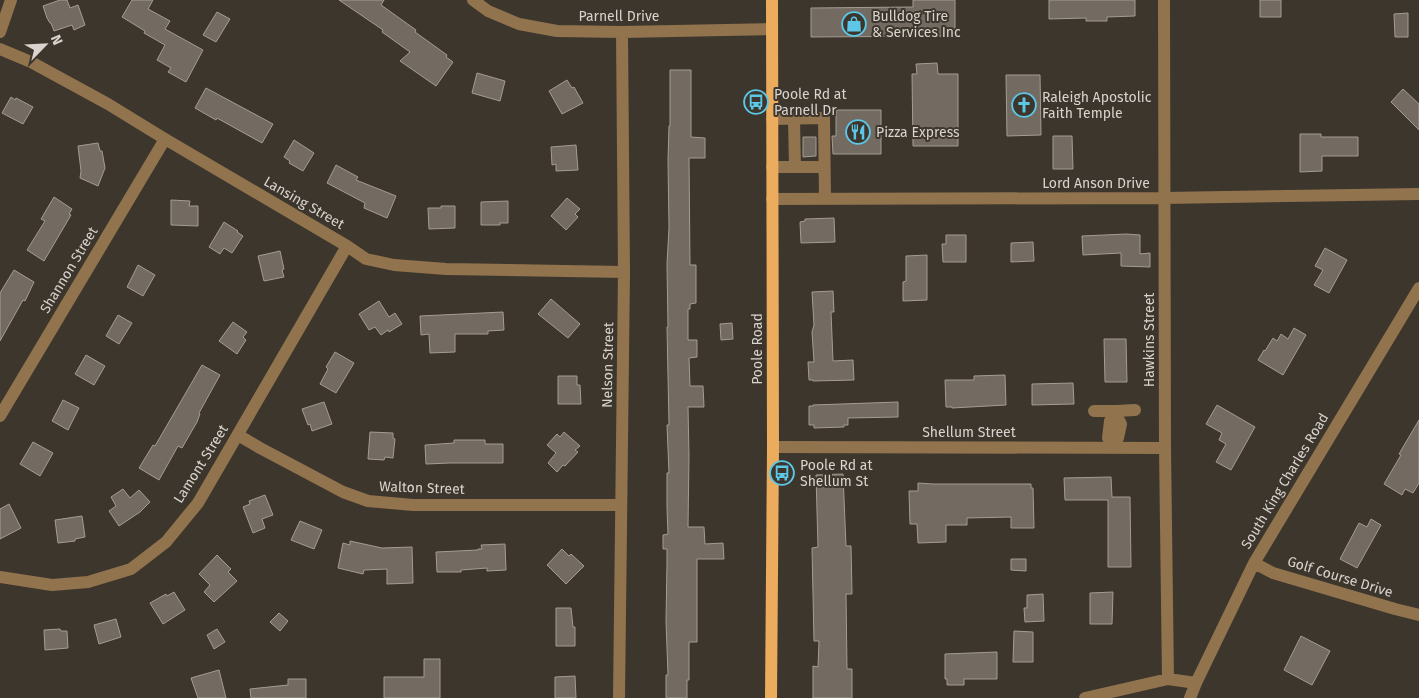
<svg xmlns="http://www.w3.org/2000/svg" width="1419" height="698" viewBox="0 0 1419 698" font-family="'Fira Sans',sans-serif">
	<rect width="100%" height="100%" fill="#3d362d"/>
	<path fill="#736a61" stroke="#a59c92" d="M60,0H67L70,8L78,5L85,25L74,30L72,25L54,31L51,23H50L47,18L43,6Z
		M132,0H153L148,9L170,21L165,29L203,50L186,82L168,72L171,68L157,60L165,45L144,33L145,31L122,17Z
		M339,0H384L381,5L416,30L415,32L447,55L446,57L453,62L436,86L400,61L410,52L382,32L383,30Z
		M913,0H955V36L811,37V8L913,7Z
		M1049,0H1135V16L1107,17V21H1086V18L1049,19Z
		M1260,0H1281V17H1260Z
		M217,12L230,19L216,42L203,35Z
		M1408,13V37H1395L1394,14Z
		M937,63L938,74H958V146H913L912,74H917L916,64Z
		M670,70H691V137L705,138V158H689L690,265H696V303L690,304V309H688V340H697V357L689,358L690,386H703L704,407H688L689,456L688,527H704L705,544L723,543L724,559H697V642H689V680H687V698H666V675H668L666,621L667,562V549H663V535L668,534L667,508V473H669L667,425H669L667,327H668L667,264L669,228L668,160L669,126H670Z
		M477,73L505,81L500,101L472,93Z
		M1006,75H1040L1041,135L1007,136Z
		M567,80L572,88L574,87L583,103L562,114L549,91Z
		M206,88L273,124L262,143L217,118L216,120L195,108Z
		M1403,89L1419,104V130L1391,102Z
		M11,97L15,100L16,98L33,107L23,124L2,113Z
		M836,110H881V154H833L832,136H836Z
		M1300,134H1321V137H1358V156H1322V171L1300,172Z
		M1053,136H1072L1073,169H1053Z
		M803,137H816V156L803,157Z
		M294,140L314,153L303,171L289,163L290,161L284,157Z
		M98,143L100,151H102L105,168L98,186L80,178L81,171L78,146Z
		M576,145L578,170L556,171V164L552,165L551,147Z
		M336,165L358,177L356,180L396,196L387,218L364,208L365,203L327,183Z
		M54,197L72,209L69,214L71,215L44,261L27,250L45,221L41,219Z
		M567,198L580,209L575,214L578,217L566,230L551,216Z
		M171,200L190,201L189,206H198V226L171,225Z
		M508,201V223H500V225H481V202Z
		M441,206H455V228L429,229L428,208H441Z
		M834,218L835,242L801,243L800,222L805,221V219Z
		M224,222L238,231L237,232L243,236L232,253L224,248L220,254L209,247Z
		M1126,234L1140,235V254L1150,253V267L1121,266V253L1083,255L1082,236Z
		M946,235H966V262H943L942,244H946Z
		M1033,242L1034,261L1011,262V243Z
		M1325,248L1347,260L1329,293L1314,285L1323,270L1315,266Z
		M280,251L284,269L282,270L284,277L264,281L258,256Z
		M927,255V300L903,301V282L906,281V256Z
		M138,265L155,275L143,296L127,287Z
		M14,270L34,282L25,301L23,300L0,341V293Z
		M833,291L834,312H831L833,361L853,360L854,380L813,381V380H809L808,362H814L812,332L814,325L812,292Z
		M551,299L580,324L568,338L538,314Z
		M379,301L389,317L395,313L402,324L389,332L388,330L381,335L375,327L369,330L359,314Z
		M503,312L504,330L488,331V334H455V352L430,353L429,334L421,335L420,316Z
		M118,315L132,323L119,344L106,336Z
		M233,322L247,332L243,337L246,340L237,354L219,341Z
		M732,323L733,339L721,340L720,324Z
		M1294,328L1306,335L1283,375L1258,360L1264,350L1265,351L1273,338L1277,341L1281,334L1288,339Z
		M1104,339H1126L1127,382H1105Z
		M335,352L354,363L336,393L320,384L328,369L326,367Z
		M86,355L105,366L94,385L75,374Z
		M202,365L220,375L199,413L200,414L197,422L182,448L178,446L159,480L139,468L153,445L155,446Z
		M1005,375L1006,405L952,408V407H946L945,380H974V376Z
		M558,376H577V385H580L581,404H558Z
		M1073,383L1074,404L1032,405V384Z
		M63,400L79,408L68,430L52,421Z
		M324,402L332,424L312,431L310,424L308,425L302,409Z
		M898,402V417L848,418V425H844V427L814,428V425H809V406H813V405Z
		M1217,405L1255,427L1231,470L1216,462L1226,444L1219,440L1222,433L1206,424Z
		M1419,420V483L1413,493L1405,489L1402,495L1384,484L1401,455L1399,454Z
		M370,432L393,433V438L395,439L393,458L385,457L384,460L368,459Z
		M564,432L580,446L575,450L578,452L565,466L563,465L557,472L548,463L556,453L547,445L557,434L560,437Z
		M454,440H485V444H503V463H450L426,464L425,445L454,443Z
		M33,442L53,453L40,476L20,464Z
		M843,474L846,546H851L852,594H846L847,669H852V698H813V666L818,667L819,641H814L812,548L818,547L816,475Z
		M1111,477L1112,497H1130L1131,567H1108V500H1065L1064,478Z
		M918,483L933,484H1031V488H1033L1034,528H1011V517L967,518V525H946V542L918,543L917,524H910L909,491H918Z
		M123,489L130,498L139,490L150,502L140,512L119,526L109,511L116,506L111,497Z
		M265,495L273,515L262,519L265,528L253,533L243,507L250,504L249,501Z
		M9,504L21,528L0,539V509Z
		M82,516L85,537L75,539V541L58,543L55,520Z
		M1371,519L1381,525L1357,568L1340,559L1359,523L1367,527Z
		M300,521L322,530L314,549L291,540Z
		M350,541L382,548L412,547L413,583L387,584V569L364,570L363,574L338,568L343,543L350,545Z
		M505,544L506,570L487,571V568L461,570V572H437L436,552L478,550V549H482L481,545Z
		M562,549L569,556L571,554L584,566L566,584L547,565Z
		M217,555L231,569L228,572L237,581L214,602L204,592L210,585L199,574Z
		M1011,559H1026V571L1011,570Z
		M174,592L185,610L163,624L150,603L166,594L167,596Z
		M1113,592L1112,624H1090V593Z
		M1043,594L1044,621L1025,622L1024,608H1027V595Z
		M556,608H571L573,627H575V646H556Z
		M279,613L288,621L280,631L270,622Z
		M116,619L121,637L99,644L94,625Z
		M60,629L61,631H67L68,648L45,650L44,630Z
		M217,629L225,642L214,649L207,635Z
		M1014,631L1033,632V662H1013Z
		M1301,636L1330,651L1312,685L1284,670Z
		M997,652V679H964V685H947V679H945V654Z
		M424,659H440V698H384V677H424Z
		M219,670L226,698H198L191,678Z
		M575,676L576,698H555V677Z
		M288,679H306V698H251L250,689L288,685Z"/>
	<g fill="none" stroke-linecap="round" stroke-linejoin="round">
		<path stroke="#91734e" stroke-width="12" d="M473,0L488,11L519,24L557,31L622,32L772,29
			M1164,0L1165,448L1168,679
			M0,32L11,0
			M0,49L31,62L108,104L165,139L347,246L366,259L394,265L446,269L624,272
			M772,119L824,118L825,198
			M794,119L795,167
			M772,167H824
			M772,199L1164,198L1419,194
			M1094,411H1117
			M1116,415L1117,411L1135,410
			M0,416L165,139
			M238,435L260,448L343,492L368,501L413,505H621
			M773,447L1165,448
			M1113,447V443L1118,438L1121,424L1116,415L1110,421L1108,438L1113,443
			M1254,563L1273,573L1395,609L1419,615
			M0,577L52,585L88,582L131,569L166,542L198,503L347,246
			M619,698L624,272L622,32
			M1085,698L1168,679L1196,683
			M1190,698L1196,683L1254,563L1419,288"/>
		<path stroke="#ebac5d" stroke-width="12" d="M771,698L773,447L772,0"/>
	</g>
	<defs>
		<g id="shop-ring" transform="scale(1.25)"><circle r="9.5" fill="#3d362d" stroke="#5dc7e8" stroke-width="1.5"/><path d="M-5-2.5h2.3a2.7 3.5 0 0 1 5.4 0H5L5.5 6h-11ZM-1.5-2.5h3a1.5 2.3 0 0 0-3 0Z" fill="#5dc7e8"/></g>
		<g id="bus-ring" transform="scale(1.25)"><circle r="9.5" fill="#3d362d" stroke="#5dc7e8" stroke-width="1.5"/><path d="M-5-6H5V4H4V6H2V4H-2V6H-4V4H-5ZM-3.5-4V0h7V-4ZM-3.5 1.2v1.5H-2V1.2ZM2 1.2v1.5H3.5V1.2Z" fill="#5dc7e8"/></g>
		<g id="church-ring" transform="scale(1.25)"><circle r="9.5" fill="#3d362d" stroke="#5dc7e8" stroke-width="1.5"/><path d="M-1.2-6h2.4v3.5h3.3v2.4h-3.3V6h-2.4V-.1h-3.3v-2.4h3.3Z" fill="#5dc7e8"/></g>
		<g id="restaurant-ring" transform="scale(1.25)"><circle r="9.5" fill="#3d362d" stroke="#5dc7e8" stroke-width="1.5"/><path d="M-5-6h1v4h1v-4h1v4h1v-4h1v5L-1.5 .5V6h-2V.5L-5-1ZM5-6V6H3V1.5H1.5Q1.5-4 5-6Z" fill="#5dc7e8"/></g>
	</defs>
	<g fill-rule="evenodd">
		<use href="#shop-ring" x="854" y="24"/>
		<use href="#bus-ring" x="756" y="102"/>
		<use href="#church-ring" x="1024" y="105"/>
		<use href="#restaurant-ring" x="858" y="132"/>
		<use href="#bus-ring" x="782" y="473"/>
	</g>
	<g text-anchor="middle" dominant-baseline="central" stroke-width="4" stroke-linejoin="round" paint-order="stroke">
		<g font-size="14" fill="#d9d4cf" stroke="#3d362d">
			<text x="619" y="16">Parnell Drive</text>
			<text x="1096" y="183">Lord Anson Drive</text>
			<text transform="translate(304 203) rotate(30)">Lansing Street</text>
			<text transform="translate(69 270) rotate(-59)">Shannon Street</text>
			<text transform="translate(1149 340) rotate(-90)">Hawkins Street</text>
			<text transform="translate(757 349) rotate(-90)">Poole Road</text>
			<text transform="translate(608 365) rotate(-89)">Nelson Street</text>
			<text x="969" y="432">Shellum Street</text>
			<text transform="translate(201 464) rotate(-58)">Lamont Street</text>
			<text transform="translate(1285 481) rotate(-59)">South King Charles Road</text>
			<text transform="translate(422 488) rotate(2)">Walton Street</text>
			<text transform="translate(1340 577) rotate(17)">Golf Course Drive</text>
		</g>
		<g font-size="14" fill="#d9d4cf" stroke="#3d362d" text-anchor="start">
			<text x="872" y="16">Bulldog Tire<tspan x="872" dy="16">&amp; Services Inc</tspan></text>
			<text x="774" y="94">Poole Rd at<tspan x="774" dy="16">Parnell Dr</tspan></text>
			<text x="1042" y="97">Raleigh Apostolic<tspan x="1042" dy="16">Faith Temple</tspan></text>
			<text x="876" y="132">Pizza Express</text>
			<text x="800" y="465">Poole Rd at<tspan x="800" dy="16">Shellum St</tspan></text>
		</g>
	</g>
	<g transform="translate(45 45) rotate(66)" stroke="#3d362d" stroke-width="4" paint-order="stroke">
	<path d="M0-4L9 19L0 12L-9 19Z" fill="#d9d4cf"/>
	<text y="-8" font-size="14" font-weight="bold" text-anchor="middle" fill="#d9d4cf">N</text>
	</g>
</svg>
